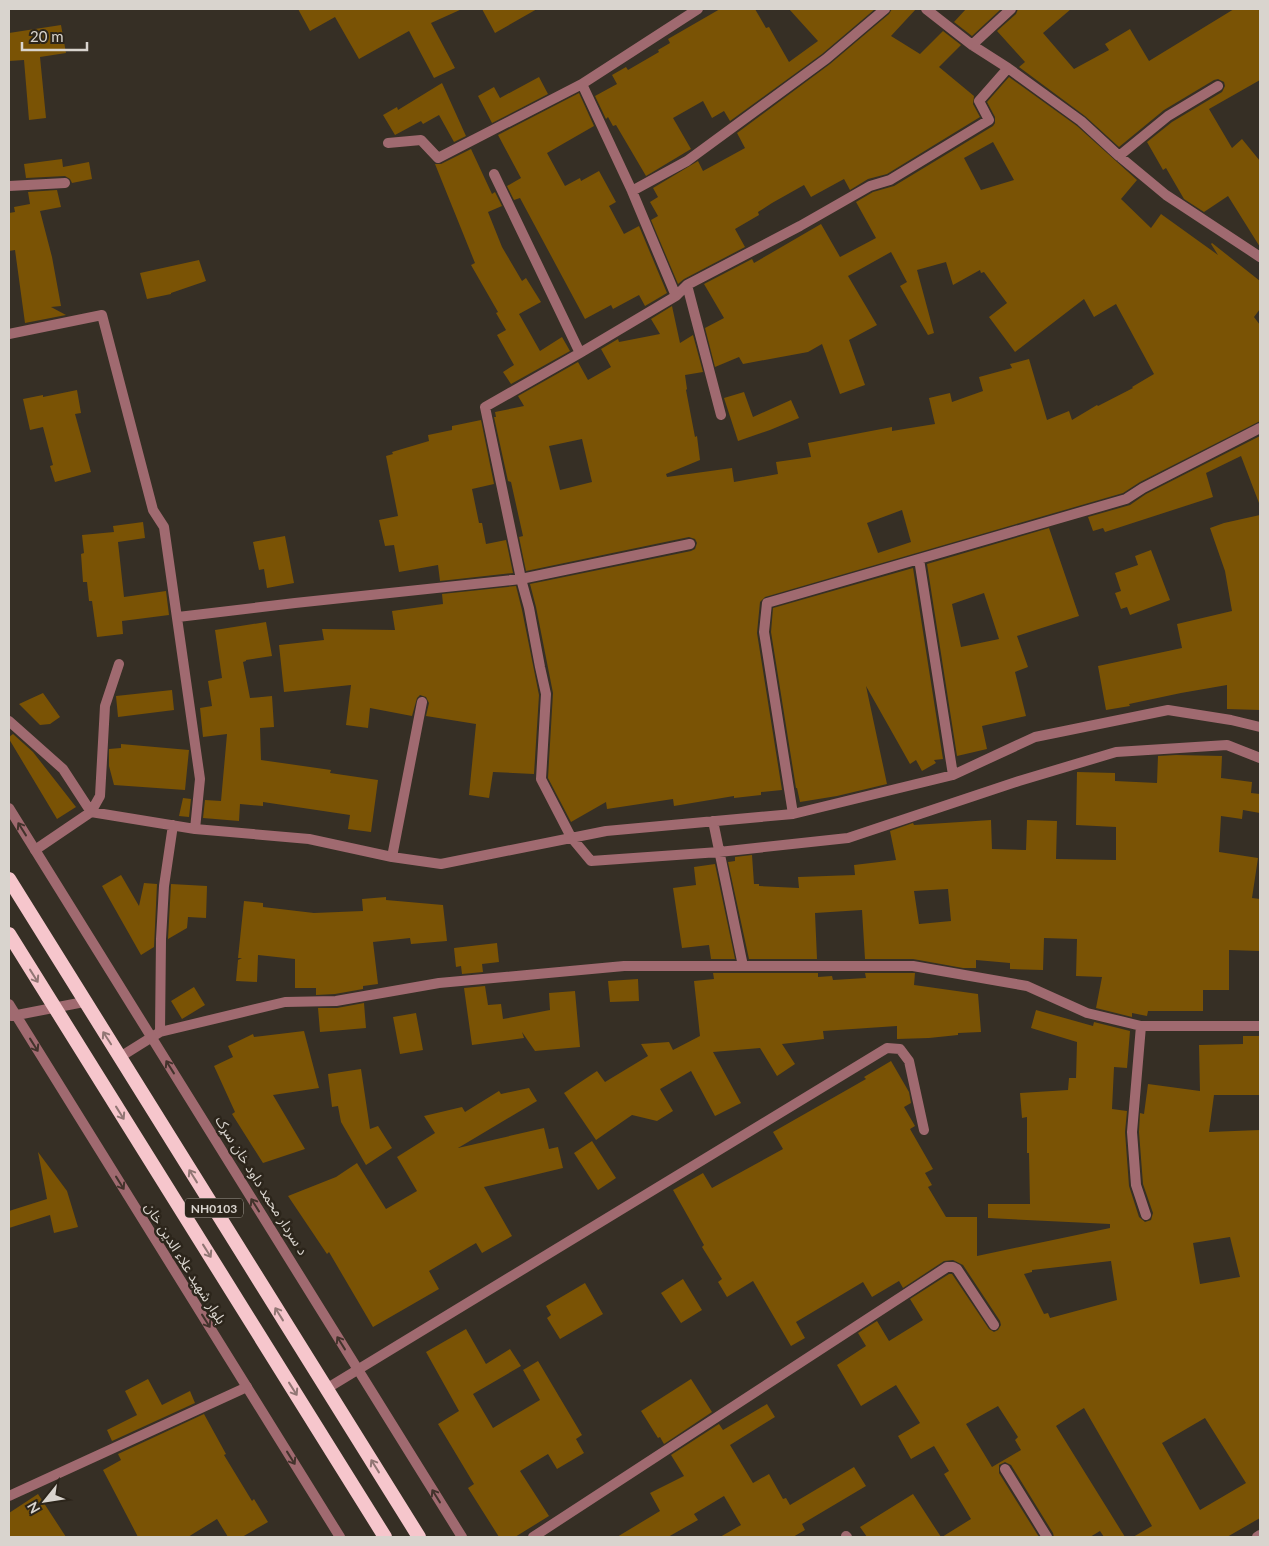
<svg xmlns="http://www.w3.org/2000/svg" width="1269" height="1546" viewBox="0 0 1269 1546" font-family="Lato,'Noto Sans Arabic',sans-serif">
	<rect width="100%" height="100%" fill="#362f25"/>
	<path fill="#7a5305" fill-rule="evenodd" d="M298,9H462L431,23L455,68L434,78L409,31L359,59L335,17L310,31Z
		M482,9H537L495,33Z
		M720,9H755L766,28L769,27L789,62L818,41L789,9H875L822,54L730,121L724,111L712,118L703,101L673,118L691,149L646,176L616,125L613,126L608,117L606,119L595,96L617,84L612,75L626,67L628,70L659,52L658,50L670,43L668,39Z
		M892,9H916L891,36L920,54L943,31L961,45L939,67L974,96L973,104L980,117L887,174L868,179L850,190L844,179L811,197L804,185L772,203L758,212L759,215L735,229L745,247L684,279L678,284L651,220L658,216L650,202L658,197L653,188L698,161L703,171L745,148L737,133L830,64L889,14Z
		M966,9H1001L972,36L954,22Z
		M1018,9H1071L1043,33L1074,69L1109,50L1105,44L1130,29L1149,61L1234,9H1260V80L1209,109L1232,148L1242,139L1260,161V247L1228,196L1204,212L1184,199L1166,168L1163,170L1147,142L1172,122L1222,92L1225,86L1224,82L1218,79L1214,80L1164,110L1119,147L1085,116L1019,67L1025,62L997,31L1016,14Z
		M61,25L66,53L40,57L46,118L29,120L24,60L9,61V33Z
		M539,77L548,94L492,123L478,96L494,87L500,98Z
		M1009,77L1077,126L1137,180L1121,199L1151,228L1161,214L1218,255L1211,244L1212,243L1260,281V309L1254,317L1260,325V421L1140,482L1123,493L765,597L760,602L757,633L782,790L761,792V795L734,798V796L674,806L673,799L607,809L606,802L571,822L548,778L553,693L536,607L530,584L691,551L695,549L697,543L695,539L689,537L526,571L519,537L523,536L511,482L508,481L494,417H496L495,412L524,406L518,396L578,362L588,380L611,367L601,349L618,339L619,342L660,334L651,319L672,306L680,343L693,335L703,372L685,375L687,389L686,390L695,437L697,436L700,460L666,474L667,477L732,468L734,482L778,474L776,462L811,457L808,443L892,427V431L935,424L929,398L950,393L952,402L983,391L979,377L1012,368L1010,364L1029,359L1047,420L1069,411L1072,420L1097,405L1098,406L1133,388L1132,387L1154,374L1116,304L1094,317L1084,299L1015,352L989,317L1007,303L984,272L981,273L980,270L953,285L946,262L917,270L934,333L928,335L900,286L907,282L891,252L848,276L877,325L849,340L865,385L840,394L822,344L808,352L743,364L739,357L715,367L705,328L724,318L704,284L752,259L754,263L821,224L840,257L876,238L856,202L873,192L894,186L993,126L995,123V117L987,102ZM993,142L1014,180L981,190L964,158ZM582,439L592,482L560,490L549,446ZM902,510L911,542L878,553L867,523Z
		M442,83L466,136L454,142L439,115L423,124L421,121L395,135L383,115L397,107L398,110Z
		M579,93L594,126L547,153L565,186L580,178L581,181L599,171L616,202L609,206L624,234L639,226L667,293L645,306L639,295L613,309L611,305L585,319L520,198L514,200L507,186L521,178L498,135Z
		M471,149L492,194L495,192L502,206L488,212L502,247L522,281L526,278L541,302L519,314L540,351L562,337L570,351L511,384L503,372L514,365L497,335L506,330L496,313L498,312L471,265L475,263L435,164H441Z
		M62,159L63,167L89,162L92,179L72,183L70,179L65,176L26,178L24,164Z
		M57,190L61,207L40,211L52,257L61,306L51,307L66,315L25,323L15,250L9,251V213L15,212L14,207L30,204L28,192Z
		M199,260L206,281L171,293V294L147,299L140,273Z
		M77,390L81,413L75,414L91,472L55,482L50,466L53,465L43,427L30,430L23,399L43,395V397Z
		M744,392L753,417L791,400L799,418L770,430L738,441L724,398Z
		M481,420L494,484L472,489L479,523H482L486,544L506,540L513,573L440,581L438,565L399,572L394,545L385,546L379,520L398,516L386,456L393,454L392,452L429,441L428,435L452,430V426Z
		M1260,436V502L1259,503L1241,456L1206,473L1213,497L1105,532L1103,528L1093,531L1088,517L1130,505L1146,494Z
		M1260,515V710L1227,709V685L1181,693L1129,704L1130,706L1106,710L1098,666L1182,648L1177,624L1232,611L1225,571L1210,528L1224,523Z
		M143,522L145,538L118,542L124,597L166,591L169,615L122,621L123,634L97,637L92,601H89L87,582H83L81,554L84,553L82,535L114,532L113,526Z
		M1049,528L1079,616L1017,636L1028,667L1015,672L1026,716L982,726L987,749L957,756L927,564ZM984,593L999,639L961,647L952,604Z
		M285,536L294,583L267,588L264,569L259,570L253,542Z
		M1151,550L1170,600L1130,615L1127,607L1121,609L1115,593L1121,591L1115,573L1138,565L1135,556Z
		M913,568L943,759L934,760L936,763L922,771L916,760L910,764L866,686L887,784L837,796L800,802L797,788H796L771,632L773,608Z
		M516,586L522,610L539,695L534,774L493,772L489,798L469,795L476,724L426,716L429,703L426,697L420,695L417,698L412,716L370,708L368,728L346,725L351,685L284,692L279,645L324,640L322,629L395,630L392,611L443,604L442,594Z
		M266,622L272,656L246,660V661L243,662L250,698L272,696L274,727L260,728L261,760L331,770L330,773L378,780L371,832L348,829L350,815L263,802V806L240,804L239,821L203,818L205,800L221,801L227,734L203,737L200,708L212,706L208,681L222,678L215,630Z
		M172,690L174,710L118,717L116,696Z
		M43,693L60,717L50,724L40,725L19,704Z
		M13,734L33,752L76,807L57,819L9,739V737Z
		M121,744L189,750L185,790L114,785L109,766V749L121,748Z
		M1176,755L1222,756L1221,778L1252,782L1251,793L1260,794V813L1243,810L1242,819L1221,816L1219,852L1258,858L1252,898L1260,899V951L1229,950V990H1203V1011H1148L1147,1016L1132,1013V1017L1096,1008L1102,977L1076,976L1077,939L1044,938L1043,970L1010,969V963L976,960V968H963L913,959H865L862,910L815,913L817,959H749L728,862L735,861V857L752,855L754,884H759V886L799,888L798,877L855,875L854,865L896,860L890,831L913,823L914,825L991,820L992,849L1026,850L1027,820L1057,821L1056,859L1116,860V827L1076,825L1077,772L1115,773V781L1157,783L1158,756ZM948,889L951,921L919,924L914,891Z
		M183,798L191,799L189,817L179,816Z
		M715,864L735,959H711L709,945L682,948L673,888L696,885L694,867Z
		M121,875L139,906L144,883L157,884L154,947L141,955L102,886Z
		M171,884L207,886L206,918L188,917L187,928L168,939Z
		M386,897V900L443,905L447,941L411,944L410,938L373,942L378,984L363,986V989L335,994L316,995V988H295V959L258,955L257,982L236,981L238,960L242,958H238L244,901L263,903V907L314,913L363,911L362,899Z
		M497,943L499,962L482,964L483,972L462,974L461,966L456,967L454,948Z
		M713,973H818V977L832,976L833,980L866,978L865,973H915L914,985L978,994L981,1032L958,1033V1035L929,1038L897,1039V1026L823,1031L824,1039L782,1044L795,1064L777,1076L760,1048L713,1052L741,1103L715,1116L691,1071L660,1089L673,1111L657,1121L632,1115L596,1140L564,1093L597,1071L605,1082L648,1056L641,1044L669,1042L673,1050L700,1036L694,981L714,979Z
		M638,979L639,1001L610,1002L608,981Z
		M485,986L488,1005L501,1004L503,1019L550,1010L549,993L575,991L580,1047L535,1051L522,1032L524,1038L472,1045L464,988Z
		M194,987L205,1005L182,1019L171,1001Z
		M364,1003L366,1028L320,1032L318,1008H337Z
		M1036,1010L1093,1026L1094,1022L1130,1031L1127,1068L1114,1067L1112,1109L1127,1111L1125,1132L1129,1186L1139,1217L1145,1222L1151,1220L1153,1213L1143,1184L1139,1132L1140,1113L1144,1114L1148,1084L1200,1091L1199,1045L1243,1044V1036H1260V1095H1214L1209,1132L1260,1130V1518L1227,1537H1133L1152,1526L1084,1408L1056,1426L1125,1537H1104L1100,1531L1090,1537H1054L1053,1533L1011,1465L1005,1462L999,1465V1473L1039,1537H942L971,1519L944,1474L949,1471L934,1446L911,1459L898,1436L920,1423L896,1385L861,1406L837,1365L866,1346L858,1333L877,1321L889,1341L923,1320L910,1299L949,1274H952L989,1329L994,1332L998,1330L1001,1325L1000,1321L963,1265L953,1260L944,1261L903,1288L899,1281L872,1297L863,1282L796,1322L805,1338L791,1346L753,1281L727,1297L718,1282L722,1279L702,1247L704,1245L673,1190L703,1173L712,1188L783,1149L773,1132L866,1079L864,1077L891,1061L909,1092L911,1103L904,1107L915,1126L910,1129L933,1169L925,1173L932,1185L928,1187L946,1217H977V1256L1110,1228V1224L988,1218V1204H1030L1029,1153H1027V1117L1022,1118L1020,1093L1068,1090L1069,1078H1076L1077,1042L1031,1028ZM1230,1237L1240,1277L1200,1284L1193,1243ZM1111,1261L1117,1300L1050,1318L1048,1313L1044,1314L1024,1274L1032,1272V1270ZM998,1406L1018,1437L1015,1440L1021,1450L992,1467L966,1424ZM1205,1418L1246,1483L1200,1510L1162,1443Z
		M416,1013L423,1050L400,1054L393,1017Z
		M304,1031L319,1088L273,1095L305,1149L263,1163L232,1114L235,1112L214,1066L233,1057L228,1046L253,1034L254,1037Z
		M361,1069L370,1129L378,1126L392,1148L366,1165L341,1122L338,1106L332,1107L328,1074Z
		M529,1088L537,1101L458,1148L544,1128L549,1149L558,1147L563,1168L484,1187L512,1236L482,1253L476,1243L429,1271L439,1289L373,1327L329,1252L327,1254L288,1196L336,1177L357,1163L386,1209L417,1191L397,1157L435,1133L424,1116L462,1107L465,1112L499,1091L501,1094Z
		M592,1141L616,1178L598,1190L574,1153Z
		M38,1152L67,1191L78,1227L54,1233L50,1215L9,1228V1211L47,1199Z
		M683,1279L702,1310L681,1323L661,1293Z
		M585,1283L603,1314L560,1339L547,1318L551,1315L546,1306Z
		M466,1329L486,1364L510,1349L521,1366L473,1394L493,1428L540,1400L523,1370L538,1361L582,1435L576,1439L584,1453L557,1469L548,1454L520,1471L549,1516L515,1537H499L468,1488L474,1484L438,1424L459,1411L426,1352Z
		M148,1379L162,1405L190,1391L195,1403L112,1441L107,1430L137,1415L125,1391Z
		M691,1379L712,1412L664,1444L660,1437L658,1438L641,1411Z
		M767,1404L775,1417L730,1445L753,1483L769,1474L783,1499L786,1498L790,1505L854,1467L866,1486L802,1524L805,1530L793,1537H720L741,1525L724,1496L694,1514L698,1520L668,1537H617L660,1511L650,1493L684,1476L671,1455L719,1424L723,1430Z
		M204,1414L226,1454L224,1455L252,1501L254,1499L268,1522L242,1537H228L217,1519L188,1537H138L103,1470L121,1460L118,1454Z
		M38,1494L66,1537H9V1513Z
		M913,1494L941,1537H867L860,1527Z"/>
	<g fill="none" stroke-linecap="round" stroke-linejoin="round">
		<path stroke="#a06a70" stroke-width="10" d="M698,9L582,84L632,191L687,161L826,59L885,9
			M926,9L972,45L1008,68L1081,121L1119,156L1166,195L1260,257
			M972,45L1011,9
			M388,143L421,140L438,158L582,84
			M1119,156L1168,116L1218,86
			M494,174L580,353
			M9,186L65,183
			M632,191L676,296L687,285L800,226L870,186L890,180L989,120L979,101L1008,68
			M687,285L721,415
			M676,296L580,353L485,407L521,579L690,544
			M9,334L102,315L153,510L164,527L200,779L195,829
			M919,559L953,775
			M178,617L295,603L521,579L529,608L540,667L546,694L541,779L571,837L591,861L719,852L848,838L1019,781L1116,752L1227,745L1260,758
			M9,721L63,769L91,812L195,829L309,839L392,857L441,864L606,831L793,814L953,775L1035,737L1168,710L1231,720L1260,727
			M793,814L764,632L767,603L1126,499L1143,488L1260,428
			M35,850L91,812L100,796L105,706L119,664
			M392,857L422,702
			M743,966H913L1027,986L1087,1013L1141,1026H1260
			M1141,1026L1132,1132L1136,1185L1146,1215
			M160,1032L285,1002L336,1001L439,983L624,966H743L713,821
			M120,1057L160,1032L161,939L164,886L173,825
			M326,1389L887,1048L900,1049L909,1061L924,1130
			M1005,1469L1047,1537
			M9,1496L247,1387
			M846,1536L847,1537
			M533,1537L947,1267H953L957,1269L994,1325
			M1257,1537L1260,1535"/>
		<path stroke="#a06a70" stroke-width="10" d="M9,808L462,1537
			M9,1004L340,1537
			M12,1016L84,1002"/>
		<path stroke="#f6c6cc" stroke-width="14" d="M9,879L419,1537
			M9,934L385,1537"/>
	</g>
	<defs><path id="oneway-shaft" d="M-6 0H5M1.5-3L5.5 0L1.5 3" fill="none" stroke-width="1.6" stroke-linecap="round" stroke-linejoin="round" transform="scale(1.25)"/></defs>
	<g stroke="#43332c">
		<use href="#oneway-shaft" transform="translate(22 829) rotate(-122)"/>
		<use href="#oneway-shaft" transform="translate(34 1045) rotate(58)"/>
		<use href="#oneway-shaft" transform="translate(170 1067) rotate(-122)"/>
		<use href="#oneway-shaft" transform="translate(120 1183) rotate(58)"/>
		<use href="#oneway-shaft" transform="translate(255 1205) rotate(-122)"/>
		<use href="#oneway-shaft" transform="translate(206 1321) rotate(58)"/>
		<use href="#oneway-shaft" transform="translate(341 1343) rotate(-122)"/>
		<use href="#oneway-shaft" transform="translate(291 1458) rotate(58)"/>
		<use href="#oneway-shaft" transform="translate(436 1496) rotate(-122)"/>
	</g>
	<g stroke="#917674">
		<use href="#oneway-shaft" transform="translate(34 976) rotate(58)"/>
		<use href="#oneway-shaft" transform="translate(107 1038) rotate(-123)"/>
		<use href="#oneway-shaft" transform="translate(120 1113) rotate(58)"/>
		<use href="#oneway-shaft" transform="translate(193 1176) rotate(-122)"/>
		<use href="#oneway-shaft" transform="translate(207 1251) rotate(58)"/>
		<use href="#oneway-shaft" transform="translate(279 1314) rotate(-122)"/>
		<use href="#oneway-shaft" transform="translate(293 1389) rotate(58)"/>
		<use href="#oneway-shaft" transform="translate(375 1466) rotate(-122)"/>
	</g>
	<g text-anchor="middle" dominant-baseline="central" stroke-width="5" stroke-linejoin="round" paint-order="stroke">
		<rect fill="#2c251b" stroke="#a5a098" stroke-width="1" x="185" y="1198.5" width="58" height="19" rx="4"/>
		<g font-size="12" font-weight="bold" fill="#d9d4ce">
			<text x="214" y="1208">NH0103</text>
		</g>
		<g font-size="14" fill="#d9d4ce" stroke="#2c251b">
			<text transform="translate(262 1185) rotate(58)">د سردار محمد داود خان سړک</text>
			<text transform="translate(186 1263) rotate(58)">بلوار شهید علاء الدین خان</text>
		</g>
	</g>
	<rect width="1269" height="1546" fill="none" stroke="#d9d4ce" stroke-width="20"/>
	<g transform="translate(45 1501) rotate(240)" stroke="#2c251b" stroke-width="4" paint-order="stroke">
	<path d="M0-4L9 19L0 12L-9 19Z" fill="#d9d4ce"/>
	<text y="-8" font-size="14" font-weight="bold" text-anchor="middle" fill="#d9d4ce">N</text>
	</g>
	<path d="M22 42v8h65v-8" fill="none" stroke="#d9d4ce" stroke-width="2.5"/>
	<text x="30" y="42" font-size="15" fill="#d9d4ce" stroke="#2c251b" stroke-width="4" paint-order="stroke">20 m</text>
</svg>
